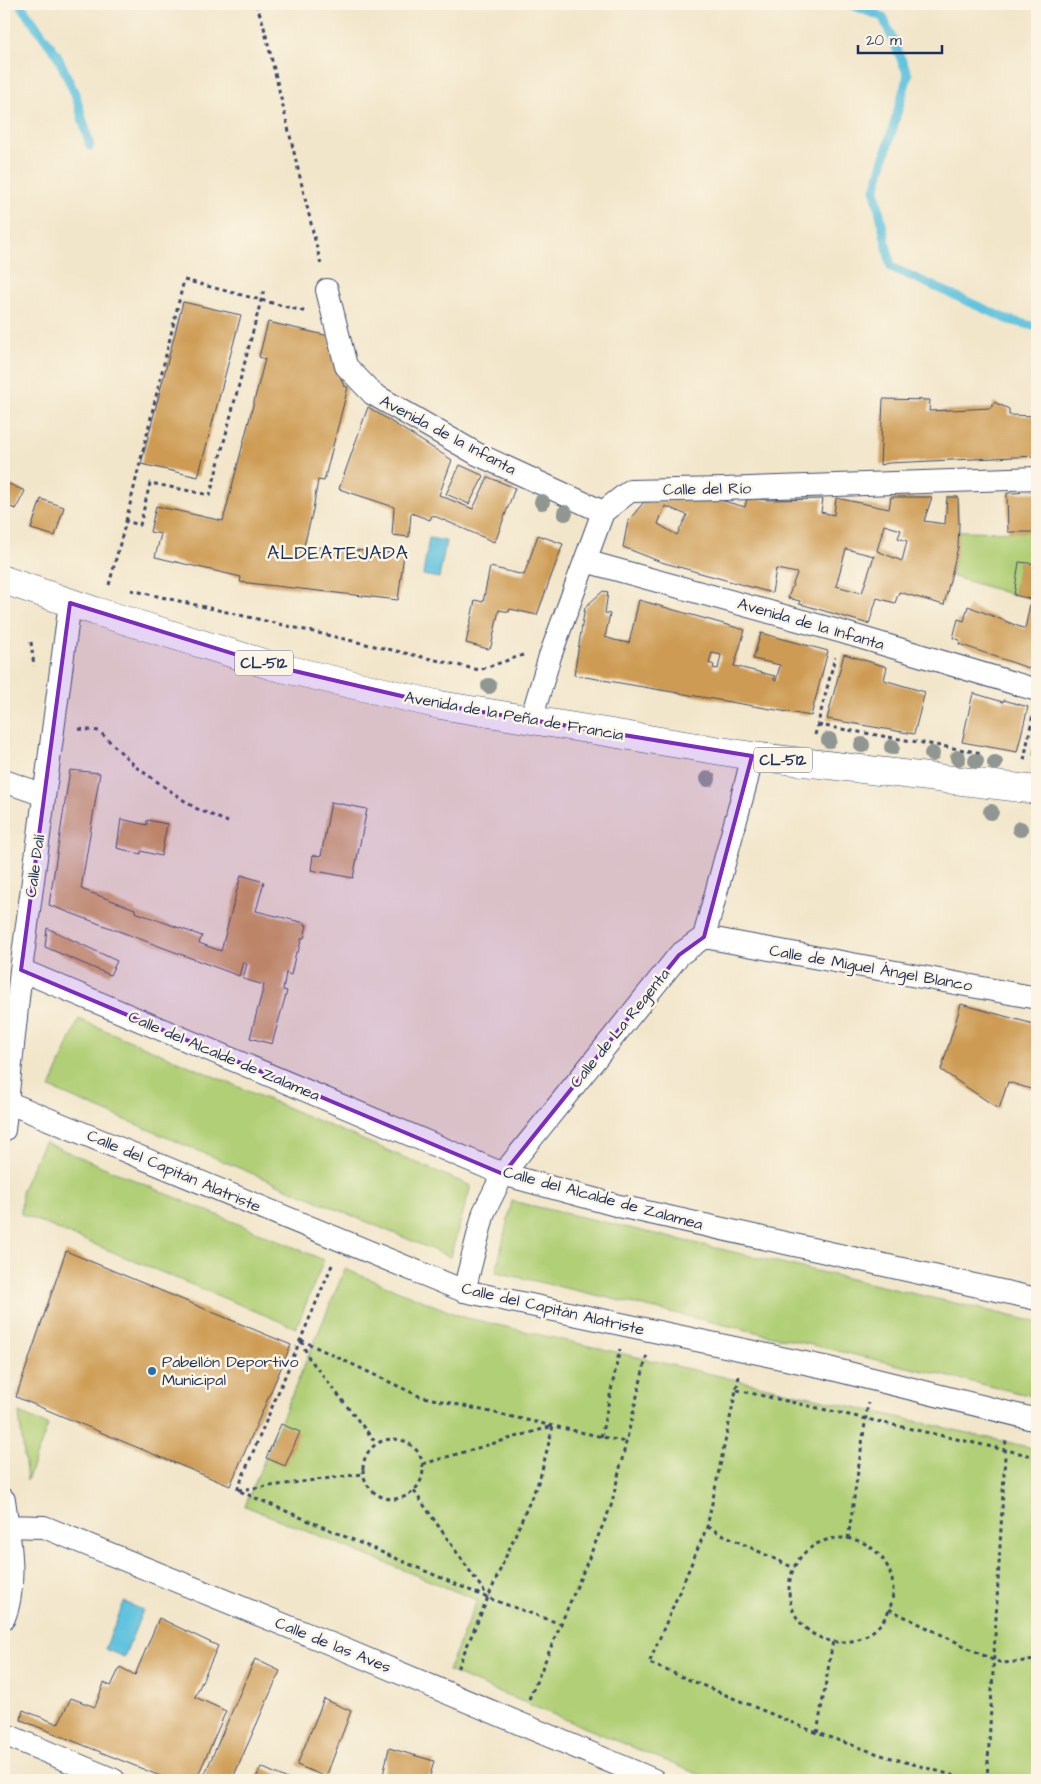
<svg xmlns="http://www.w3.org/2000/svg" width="1041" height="1784" viewBox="0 0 1041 1784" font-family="'Architects Daughter',sans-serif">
	<rect width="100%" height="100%" fill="#fcf5e5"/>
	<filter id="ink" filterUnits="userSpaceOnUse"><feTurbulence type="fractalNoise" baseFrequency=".02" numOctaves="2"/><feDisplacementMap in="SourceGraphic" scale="10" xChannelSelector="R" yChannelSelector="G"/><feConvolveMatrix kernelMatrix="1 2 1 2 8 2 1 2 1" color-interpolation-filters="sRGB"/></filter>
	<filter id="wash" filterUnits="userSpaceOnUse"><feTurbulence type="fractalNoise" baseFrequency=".0096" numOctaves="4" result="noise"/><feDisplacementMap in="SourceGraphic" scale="20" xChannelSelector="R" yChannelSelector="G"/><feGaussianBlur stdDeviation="1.12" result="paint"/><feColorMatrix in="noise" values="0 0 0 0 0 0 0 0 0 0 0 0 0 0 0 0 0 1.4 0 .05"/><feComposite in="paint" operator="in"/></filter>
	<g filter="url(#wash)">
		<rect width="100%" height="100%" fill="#f2e6ca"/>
		<path fill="#b1cf76" stroke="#667f6a" d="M959,531L1037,532V564L1019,562L1014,595L951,576Z
			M79,1019L471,1186L450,1257L50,1088Z
			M44,1142L324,1260L296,1328L21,1214L22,1189Z
			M512,1201L1037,1322V1397L496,1272Z
			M345,1269L463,1317L1037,1449V1780H712L448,1671L477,1600L245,1506Z
			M19,1413L48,1425L27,1481Z"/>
		<path fill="#61c3df" stroke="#3e799e" d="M429,538L446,541L439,578L423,575Z
			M124,1602L143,1610L124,1657L105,1649Z"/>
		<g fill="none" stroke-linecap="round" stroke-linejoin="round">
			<path stroke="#61c3df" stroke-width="9" d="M20,4L57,55L76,96L90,146
				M849,4L883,17L908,75L875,190L891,267L1009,320L1037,327"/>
		</g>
		<g id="blocks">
			<path fill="#cd9b53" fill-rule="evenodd" d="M183,302L241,315L198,477L141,464Z
				M268,322L329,336L336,365L344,386L348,387L324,481L318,480L313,510L304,546L404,554L398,600L240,582L241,577L155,557L161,534L150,532L156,506L223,521L265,359L259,357Z
				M883,399L930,400L929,411L991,408L994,402L1009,409V415L1037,416V456L889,463L880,465Z
				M368,407L452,460L439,495L473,509L488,477L515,488L497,537L494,542L432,515L430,520L411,513L409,537L392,535L394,507L339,489Z
				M460,465L484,476L469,504L446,494Z
				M9,484L25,491L16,509L4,505V496Z
				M1037,492V532H1008L1007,493Z
				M891,497H932L924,521L945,524L947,497H958L959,525L958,547L944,605L899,592L895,603L877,598L869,624L804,605L799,604L800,601L788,598L797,573L776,569L772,593L661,562L623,547L628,521L644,502L713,498L745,507L747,498L768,500L823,499L821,512L834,515L836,498L889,509ZM665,506L687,515L677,535L658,524ZM884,525L901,530L898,538L907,541L902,561L877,551ZM846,549L874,556L862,593L836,586Z
				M41,499L64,507L55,536L31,529Z
				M538,535L563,544L537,615L510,609L509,612L499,610L491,647L488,649L466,643L475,600L483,602L490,567L524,575Z
				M1019,562L1037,564V671L959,644L960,640L953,638L958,619L964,621L968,606L1025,629L1031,599L1014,595Z
				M603,591L608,592L605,613L610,614L605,637L614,640L629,643L639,600L745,630L734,666L775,676L774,680L776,681L780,665L753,659L761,633L828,651L811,716L574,675L585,607ZM712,653L721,655L718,669L713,668L714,665L709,663Z
				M844,654L887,667L884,680L925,692L914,734L827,719Z
				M973,693L1003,702L1004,700L1028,707L1017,752L962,742Z
				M1036,736H1037V756L1033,755Z
				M70,770L100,773L81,889L135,909V912L202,936L199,943L221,951L241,875L264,882L256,911L305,923V925H307L304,938H302L298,952H296L291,975L286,973L283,990L287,991L272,1044L250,1038L264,985L243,979L247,964L243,962L239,976L49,905Z
				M331,802L367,809L353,878L311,870L313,855L321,856Z
				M121,819L147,825V820L167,824L161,856L141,851V854L117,848Z
				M47,928L117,961L110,975L45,947Z
				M961,1004L1037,1025V1091L1008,1082L999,1109L941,1070Z
				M66,1251L291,1345L230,1486L16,1397Z
				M281,1424L300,1432L285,1466L266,1458Z
				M159,1618L218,1646L195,1697L226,1711L196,1780H170L21,1720L23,1710L58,1724L71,1698L95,1707L104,1683L111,1686L120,1667L135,1675Z
				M255,1659L280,1671L232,1780H202Z
				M324,1699L351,1711L326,1777L297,1765Z
				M389,1748L434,1761L429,1780H382Z
				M261,1767L290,1780H255Z"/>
		</g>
	</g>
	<g filter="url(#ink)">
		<use href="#blocks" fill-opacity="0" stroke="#3b4a6e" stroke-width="1"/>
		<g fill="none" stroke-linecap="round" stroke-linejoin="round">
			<g stroke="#3b4a6e" stroke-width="24">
				<path id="street" d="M327,290L346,366L373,394L477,454L603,512
					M585,561L842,632L1037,690
					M531,720L550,656L603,512L630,491L723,489L1037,478
					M4,781L44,795
					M704,937L1037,998
					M21,970L503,1174L619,1206L1037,1299
					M7,1102L464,1291L824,1367L1037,1420
					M4,1130L21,970L70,603
					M464,1291L484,1212L503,1174L679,955L704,937L747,779L752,756
					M4,1500C9,1534 18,1585 4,1618
					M4,1526L44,1527L336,1646L654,1780
					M4,1734L114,1780"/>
			</g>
			<g stroke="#3b4a6e" stroke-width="29">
				<path id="primary" d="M4,580L95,611L273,666L440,705L752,756L1037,790"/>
			</g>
			<path stroke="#3b4a6e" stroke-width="3" stroke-dasharray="4 4" stroke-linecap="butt" d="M256,4L263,23L321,265
				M126,521L184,280L307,312
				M109,585L126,521L140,525L150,483L210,495L264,289
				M131,590L479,670L523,655
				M31,642L34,666
				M818,725L982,753
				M79,729L99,731L136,767L195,808L228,822
				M815,735L835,657
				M1024,760L1033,714
				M332,1265L237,1490L488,1598L561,1624
				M301,1340L419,1396L625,1442
				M301,1341L309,1358L376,1443
				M739,1376L707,1527L649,1663L817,1733L881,1755L969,1780
				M737,1390L1037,1457
				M601,1437L620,1349
				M363 1469a30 30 0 1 1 60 0a30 30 0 1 1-60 0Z
				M423,1464L553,1426L540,1478L457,1669
				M238,1490L363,1474
				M414,1491L488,1597
				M707,1527L794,1568
				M789 1590a52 52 0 1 1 104 0a52 52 0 1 1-104 0Z
				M848,1539L868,1403
				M889,1609L993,1660L1003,1663L1037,1660
				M529,1699L611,1506L647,1354
				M817,1733L833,1641
				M987,1780L1006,1438"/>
			<use href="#street" stroke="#fff" stroke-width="22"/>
			<use href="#primary" stroke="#fff" stroke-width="28"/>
		</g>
		<g fill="#909792">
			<circle cx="542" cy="502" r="8"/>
			<circle cx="565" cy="513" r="8"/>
			<circle cx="489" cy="686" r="8"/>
			<circle cx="829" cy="740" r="8"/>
			<circle cx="862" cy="745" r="8"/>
			<circle cx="892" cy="747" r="8"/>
			<circle cx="932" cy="754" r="8"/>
			<circle cx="958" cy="758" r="8"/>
			<circle cx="976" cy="761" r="8"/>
			<circle cx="995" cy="763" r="8"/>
			<circle cx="708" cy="779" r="8"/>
			<circle cx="991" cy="812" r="8"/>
			<circle cx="1020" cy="829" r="8"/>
		</g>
	</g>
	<path fill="#7b2cbf" fill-opacity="0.2" stroke="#7b2cbf" stroke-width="4" stroke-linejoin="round" d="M70,603L273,666L440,705L752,756L704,937L679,955L503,1174L21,970Z"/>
	<circle fill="#1f6fb2" stroke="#fcf5e5" stroke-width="2" cx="152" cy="1371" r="5"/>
	<g text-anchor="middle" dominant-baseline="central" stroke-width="5" stroke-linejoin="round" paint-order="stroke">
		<g fill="#fcf5e5" stroke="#5e6a86" stroke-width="1">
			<rect x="235" y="650.5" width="58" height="25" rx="4"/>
			<rect x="754" y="747.5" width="58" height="25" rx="4"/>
		</g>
		<g font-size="15" font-weight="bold" fill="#1b2f5e">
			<text x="264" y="663">CL-512</text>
			<text x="783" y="760">CL-512</text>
		</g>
		<g font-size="16" fill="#1b2f5e" stroke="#fcf5e5">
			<text transform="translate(448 435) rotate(28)">Avenida de la Infanta</text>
			<text transform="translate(707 489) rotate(-1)">Calle del Río</text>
			<text transform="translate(811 624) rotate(16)">Avenida de la Infanta</text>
			<text transform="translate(514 716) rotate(10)">Avenida de la Peña de Francia</text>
			<text transform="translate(35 866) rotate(-82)">Calle Dalí</text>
			<text transform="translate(871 968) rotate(10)">Calle de Miguel Ángel Blanco</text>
			<text transform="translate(620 1028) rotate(-51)">Calle de La Regenta</text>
			<text transform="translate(224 1056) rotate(23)">Calle del Alcalde de Zalamea</text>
			<text transform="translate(174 1171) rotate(23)">Calle del Capitán Alatriste</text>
			<text transform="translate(603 1198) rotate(15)">Calle del Alcalde de Zalamea</text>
			<text transform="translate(553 1309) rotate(13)">Calle del Capitán Alatriste</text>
			<text transform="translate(333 1645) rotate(22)">Calle de las Aves</text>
		</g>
		<g font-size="16" fill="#1b2f5e" stroke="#fcf5e5" text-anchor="start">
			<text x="162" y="1362">Pabellón Deportivo<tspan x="162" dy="18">Municipal</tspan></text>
		</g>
		<g font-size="19" letter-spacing="1" fill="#1b2f5e" stroke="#fcf5e5">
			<text x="338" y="553">ALDEATEJADA</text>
		</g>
	</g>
	<rect width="1041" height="1784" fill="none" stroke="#fcf5e5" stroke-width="20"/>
	<path d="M858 45v8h84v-8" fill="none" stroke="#1b2f5e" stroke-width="2.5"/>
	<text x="866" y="45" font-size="15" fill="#1b2f5e" stroke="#fcf5e5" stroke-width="4" paint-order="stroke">20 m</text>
</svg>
